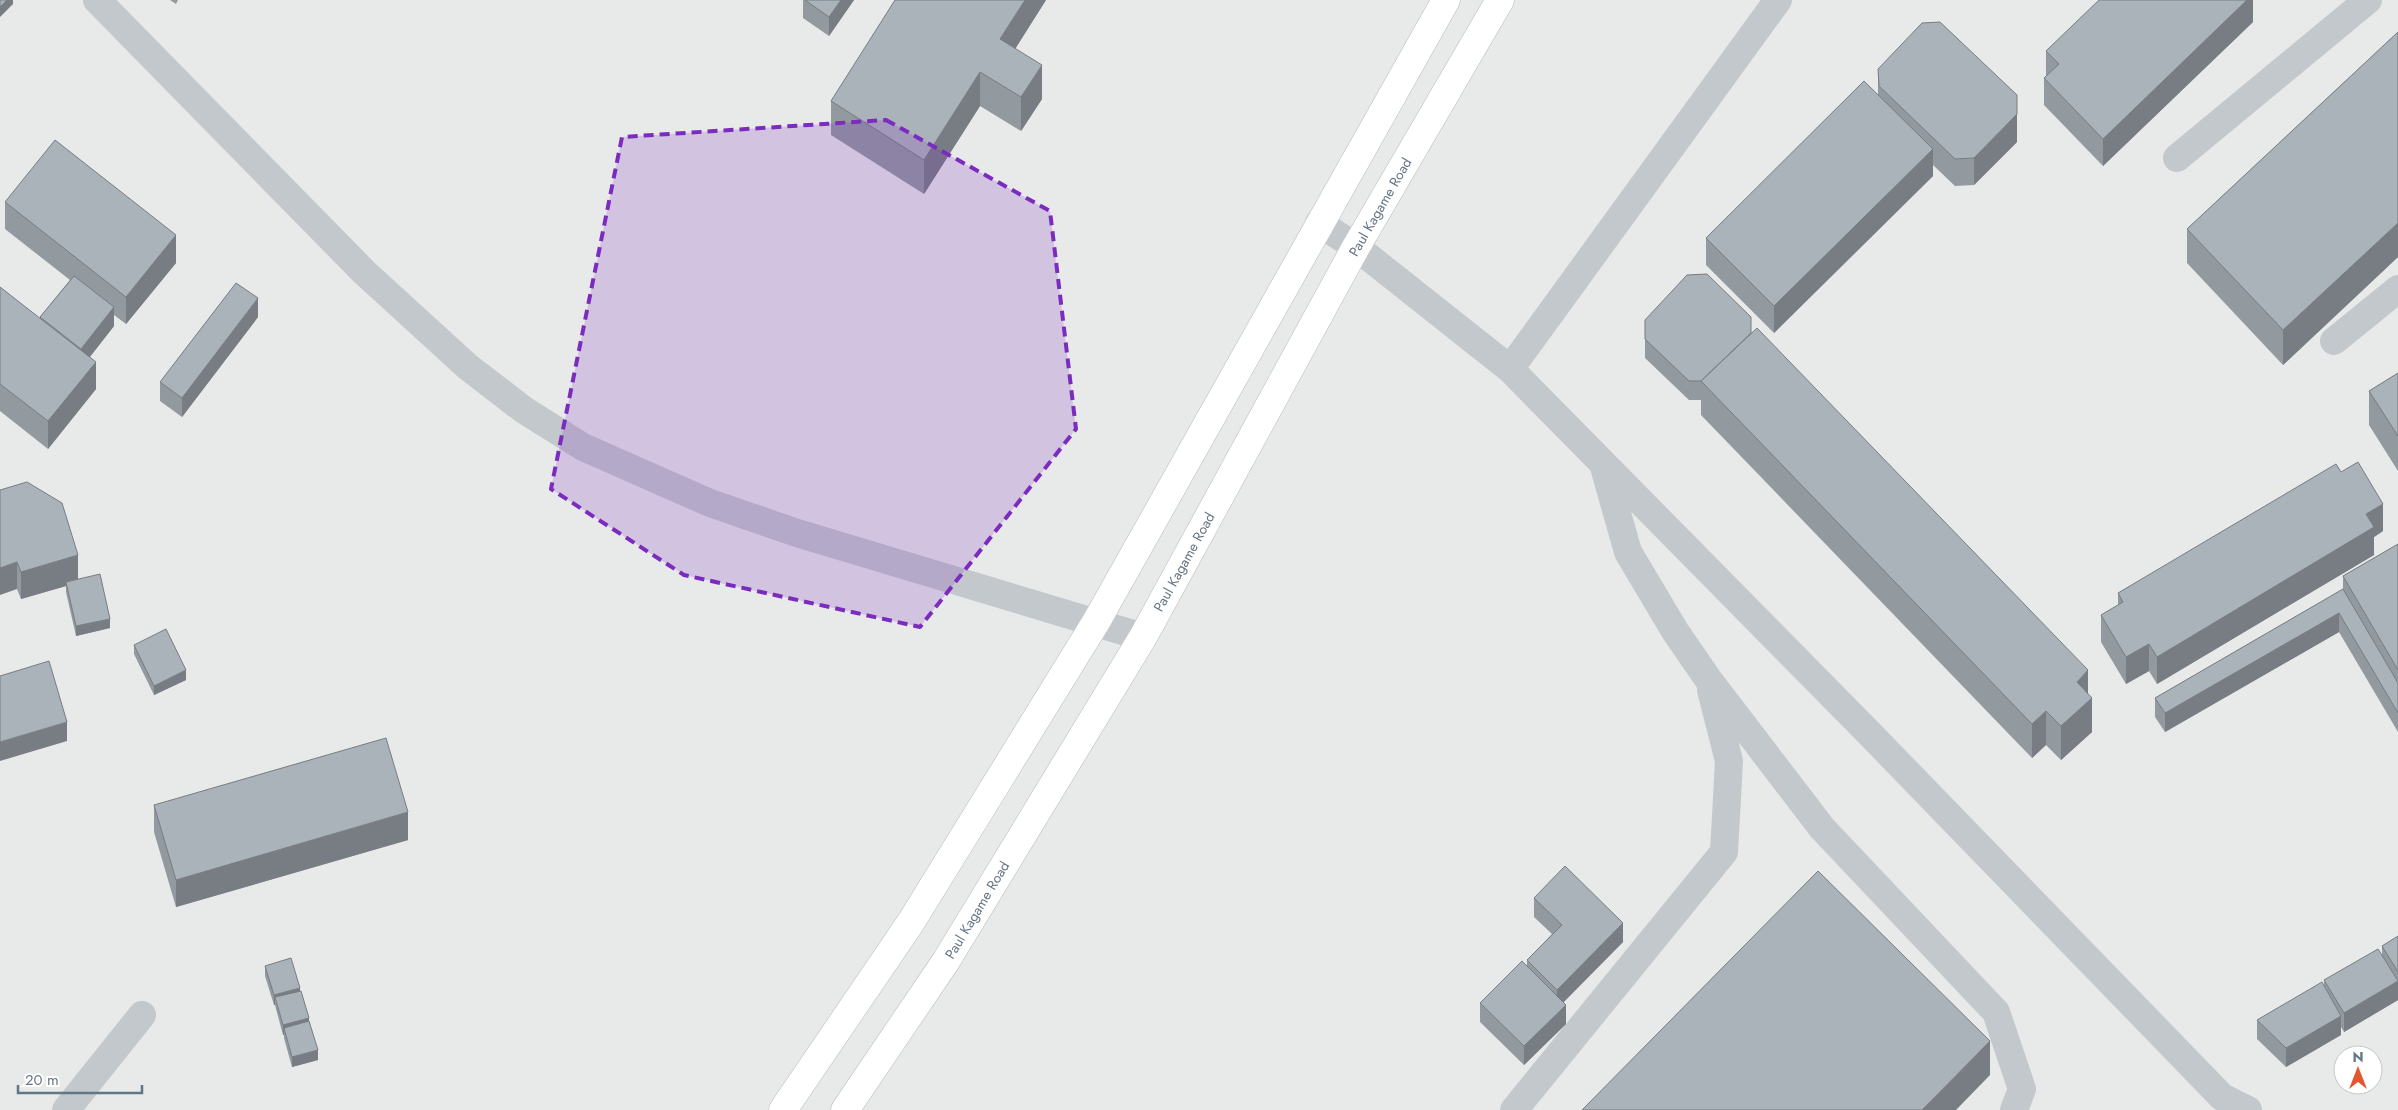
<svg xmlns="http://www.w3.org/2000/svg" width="2398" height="1110" viewBox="0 0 2398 1110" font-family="Jost,sans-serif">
	<rect width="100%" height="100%" fill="#fafaf8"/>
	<path fill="#e8e9e9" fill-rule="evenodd" d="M0,0H2398V1110H0ZM2343,1055H2373V1085H2343Z"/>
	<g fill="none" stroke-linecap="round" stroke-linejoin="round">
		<g stroke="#b5babe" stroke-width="29">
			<path id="major" d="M783,1110L911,922L1096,622L1446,0
				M845,1110L946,961L1143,637L1356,247L1500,0"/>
		</g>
		<path stroke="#c3c8cc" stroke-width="28" d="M97,0L364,272L468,367L524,410L583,447L710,503L797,533L1143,637
			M2177,158L2368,0
			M1319,223L1356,247L1510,369L1870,734L2222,1097L2248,1110
			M2334,341L2398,289
			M1510,369L1778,0
			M1604,467L1628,552L1675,631L1708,679L1822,828L1996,1012L2022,1089L2014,1110
			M66,1110L142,1015
			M1514,1110L1724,852L1729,761L1711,690"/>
		<use href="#major" stroke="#fff" stroke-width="28"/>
	</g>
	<path fill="#929a9f" d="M170,0H178L176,4Z
		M803,0H854L829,36L803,18Z
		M1046,0L1015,49L1042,99L1021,131L980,106L924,194L831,135V101Z
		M2253,0V22L2103,166L2044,105V78L2046,76V51Z
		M2398,32V257L2283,365L2187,263V229Z
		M1878,69L2017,142L1974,185L1955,186L1933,165V176L1774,333L1706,265V238L1878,95Z
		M5,202L176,263L126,324L114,315V326L90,357L96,389L48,449L0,411V287L40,319V317L70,280L5,229Z
		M258,317L182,417L160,401V382Z
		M1645,320L1751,333L2088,693L2092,732L2061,760L2046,745L2032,758L1701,415V400H1689L1645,358Z
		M2398,373V471L2369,425V391Z
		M0,490L78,579L110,628L76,636L66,592V586L21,599L17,589Z
		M2383,531L2374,537V555L2157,684L2149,671L2126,684L2101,642V615L2118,605V593Z
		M2398,544V732L2339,632L2165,732L2155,717V698L2343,589V576Z
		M134,645L186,680L154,695L134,654Z
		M154,805L408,840L176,907L154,832Z
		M1534,898L1623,942L1563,1002L1566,1024L1524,1065L1480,1022V1003L1527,966V960L1552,934L1534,917Z
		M2398,936V1000L2344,1032L2341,1027V1035L2286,1067L2257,1039V1020L2324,987V980L2382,955V946Z
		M265,966L300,991L309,1021L318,1060L292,1067L284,1038V1035H283L275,1005H274L265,976Z"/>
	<path fill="#777d82" d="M7,0H13V4L0,17V7Z
		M841,0H854L829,36V17Z
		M1025,0H1046L1000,73V39Z
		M2241,0H2253V22L2103,166V139Z
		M1042,65V99L1021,131V97Z
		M980,72V106L924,194V160Z
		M2017,114V142L1974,185V158Z
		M1933,149V176L1774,333V306Z
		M2398,223V257L2283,365V330Z
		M176,235V263L126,324V297Z
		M258,298V317L182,417V398Z
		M114,307V326L81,368V349Z
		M96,362V389L48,449V421Z
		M2383,504V531L2374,537V555L2157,684V657L2366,514Z
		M78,555V582H66V586L21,599V572Z
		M17,562V589L0,595V568Z
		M2339,613V632L2165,732V713Z
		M110,619V628L76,636V626Z
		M2149,644V671L2126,684V657Z
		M186,670V680L154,695V686Z
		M2088,670V701L2092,698V732L2061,760V726L2077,682Z
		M2046,711V745L2032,758V724Z
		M67,722V741L0,761V742Z
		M408,812V840L176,907V880Z
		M1623,923V942L1557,1009V990Z
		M2398,981V1000L2344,1032V1013Z
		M300,988V998L275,997V1005H274V995Z
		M1566,1005V1024L1524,1065V1046Z
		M2341,1016V1035L2286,1067V1048Z
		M309,1018V1028H284V1035H283V1025Z
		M1990,1041V1075L1956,1110H1922Z
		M318,1050V1060L292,1067V1057Z"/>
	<path fill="#aab3b9" stroke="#777d82" d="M0,0H7L0,7Z
		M805,0H841L829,17Z
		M895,0H1025L1000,39L1042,65L1021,97L980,72L924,160L831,101Z
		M2099,0H2247L2103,139L2044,78L2059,64L2046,51Z
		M1940,22L2017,95V114L1974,158L1955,159L1879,86L1878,69L1922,23Z
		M2398,32V223L2283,330L2187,229Z
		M1864,81L1933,149L1774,306L1706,238Z
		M55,140L176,235L126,297L5,202Z
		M1707,274L1751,317V333L1701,381H1689L1645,339V320L1687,275Z
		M74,276L114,307L81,349L40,317Z
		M236,283L258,298L182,398L160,382Z
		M0,287L96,362L48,421L0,384Z
		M1757,328L2088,670L2077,682L2092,698L2061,726L2046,711L2032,724L1701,381Z
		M2398,373V436L2369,391Z
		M2358,462L2383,504L2366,514L2374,527L2157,657L2149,644L2126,657L2101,615L2123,602L2118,593L2336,464L2341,472Z
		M27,482L62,503L78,555L21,572L17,562L0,568V490Z
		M2398,544V670L2343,576Z
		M100,574L110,619L76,626L66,582Z
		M2343,589L2398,683V713L2339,613L2165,713L2155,698Z
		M166,629L186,670L154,686L134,645Z
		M49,661L67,722L0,742V676Z
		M386,738L408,812L176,880L154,805Z
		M1565,866L1623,923L1557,990L1527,960L1562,925L1534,898Z
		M1818,871L1990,1041L1922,1110H1582Z
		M2398,936V972L2382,946Z
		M2378,949L2398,981L2344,1013L2324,980Z
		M291,958L300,988L274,995L265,966Z
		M1522,961L1566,1005L1524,1046L1480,1003Z
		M2322,982L2341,1016L2286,1048L2257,1020Z
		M301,991L309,1018L283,1025L275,997Z
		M309,1021L318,1050L292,1057L284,1028Z"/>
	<path fill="#7b2cbf" fill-opacity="0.2" stroke="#7b2cbf" stroke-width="4" stroke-dasharray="10 6" stroke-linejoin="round" d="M886,120L1050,211L1076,429L920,627L684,575L551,489L622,137Z"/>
	<g text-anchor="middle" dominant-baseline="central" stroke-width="5" stroke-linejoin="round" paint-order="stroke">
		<g font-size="14" fill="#657683" stroke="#fff">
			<text transform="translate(1380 207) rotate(-60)">Paul Kagame Road</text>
			<text transform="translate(1184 562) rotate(-61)">Paul Kagame Road</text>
			<text transform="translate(977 910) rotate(-59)">Paul Kagame Road</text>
		</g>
	</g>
	<g transform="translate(2358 1070)"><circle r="24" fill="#ffffff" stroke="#c1c8cd"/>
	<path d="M0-4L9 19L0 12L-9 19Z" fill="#e4572e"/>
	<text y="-8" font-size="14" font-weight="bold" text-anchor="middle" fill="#657683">N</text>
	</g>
	<path d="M18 1085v8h124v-8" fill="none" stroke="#657683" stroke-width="2.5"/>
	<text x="25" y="1085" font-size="15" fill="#657683" stroke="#ffffff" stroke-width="4" paint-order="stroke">20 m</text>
</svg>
